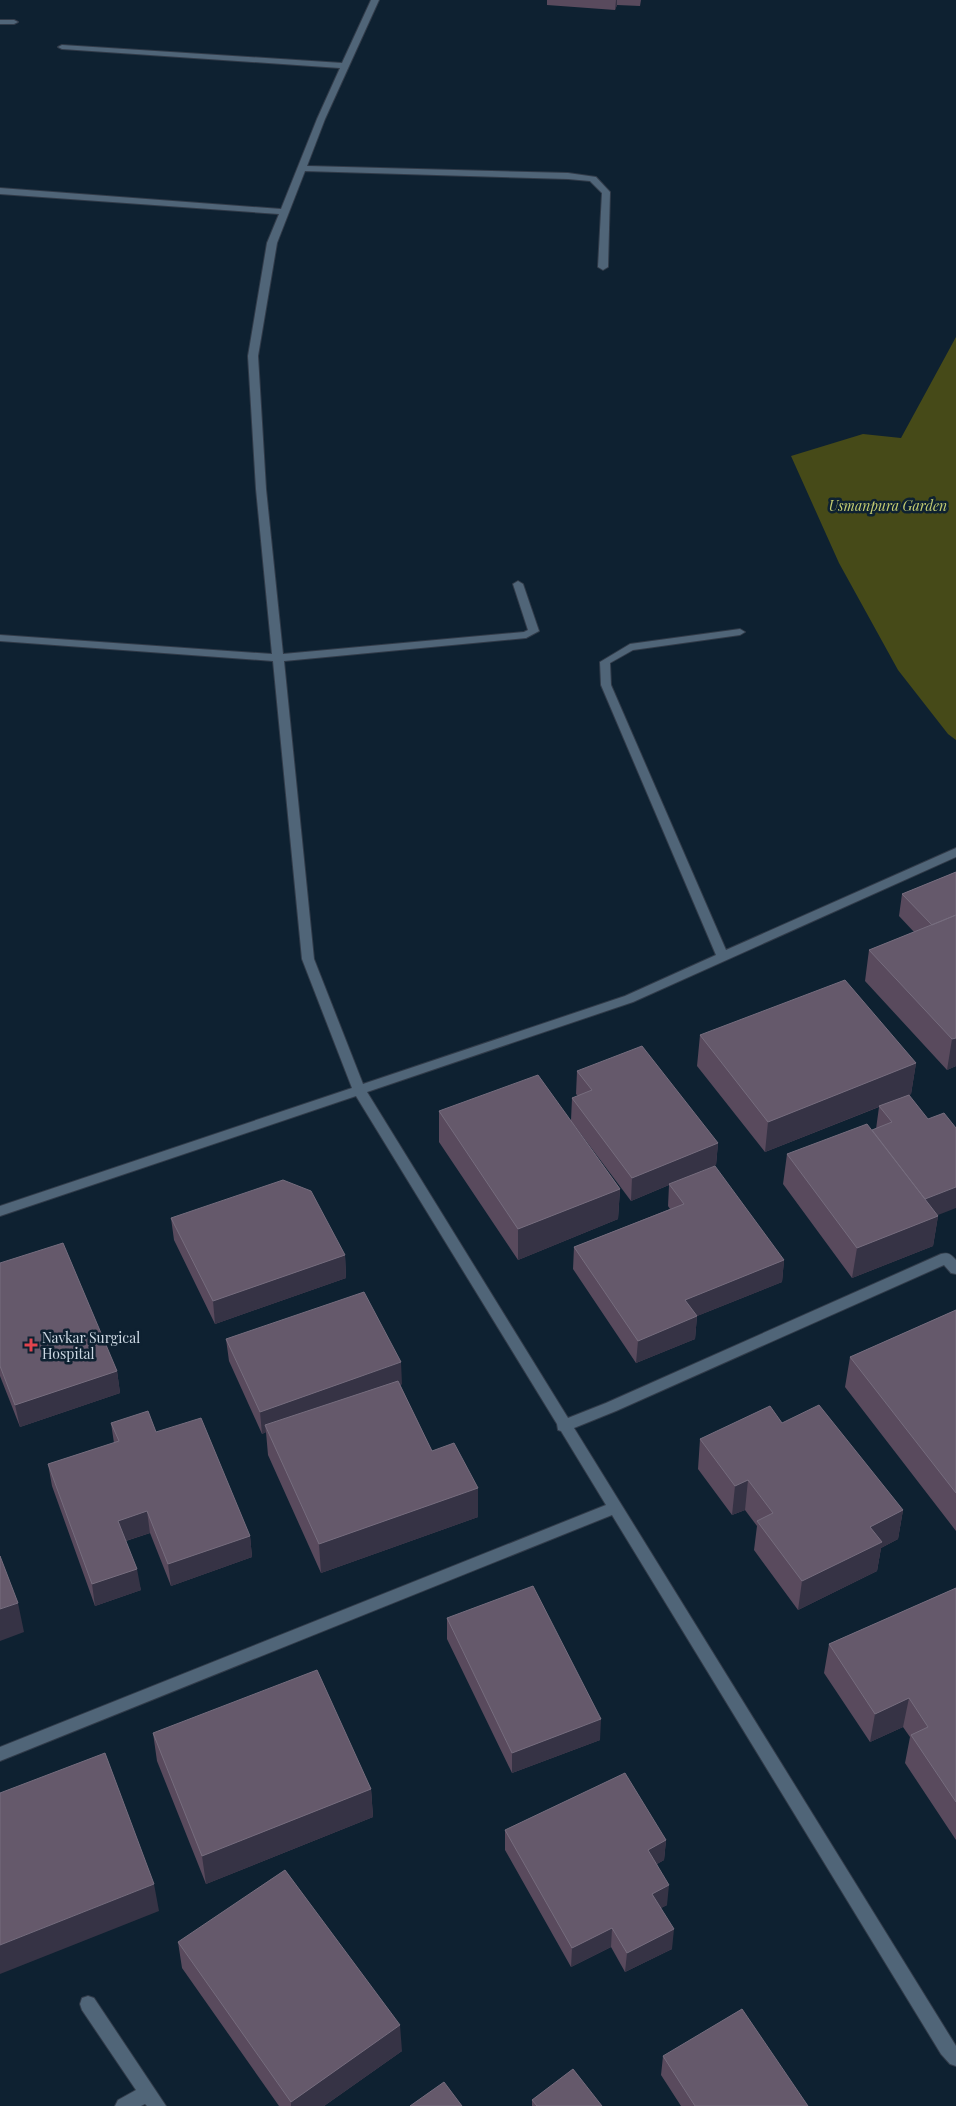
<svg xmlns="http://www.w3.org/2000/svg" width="956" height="2106" viewBox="0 0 956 2106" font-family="'Playfair Display',serif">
	<rect width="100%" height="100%" fill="#0e2131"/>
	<path fill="#464a18" d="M956,337V740L948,734L898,670L839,563L791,456L863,434L901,438Z"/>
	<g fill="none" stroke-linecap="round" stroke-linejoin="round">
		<g stroke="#313b49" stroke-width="2">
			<path id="minor" d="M371,0H379L325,119L307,166L568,173L596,177L610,192L608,267L603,270L598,267L602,193L590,181L568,179L305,171L277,243L258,356L266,489L283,654L524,632L528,630L513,584L518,581L523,584L539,631L526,638L284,661L314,959L363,1084L625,996L716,955L601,685L600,662L630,644L740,629L745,632L740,635L633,650L610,663L611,685L726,950L956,848V857L633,1002L367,1092L568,1418L606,1403L941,1254C949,1252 951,1255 956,1260V1274L951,1273L944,1265L616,1411L574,1428L956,2046V2066L950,2064L941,2054L612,1515L0,1761V1747L606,1505L561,1431L558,1430L557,1424L356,1096L0,1216V1206L352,1088L302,959L273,661L0,641V635L272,654L256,489L248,356L267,243L279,214L0,194V188L281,209L317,119L340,68L62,49L58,47L62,45L342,63Z
				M0,20H14L18,22L14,24H0Z
				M88,1996L94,1998L166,2106H147L145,2104L141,2106H115L118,2100L136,2090L82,2010L80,2004L82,1998Z"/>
		</g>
		<use href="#minor" fill="#506578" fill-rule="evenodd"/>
	</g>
	<path fill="#594a5d" d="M547,0H641L640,6L617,5L615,10L547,5Z
		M956,872V1066L947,1070L865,981L869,950L914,932L899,916L902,894Z
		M700,1035L916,1063L911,1094L909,1095L938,1216L933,1246L852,1278L783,1184L787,1154L876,1129L879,1107L765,1152L697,1066Z
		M577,1071L718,1143L716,1165L701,1171L784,1260L782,1282L697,1316L695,1339L636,1363L573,1269L574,1247L670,1209L668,1206L669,1185L631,1201L571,1121L620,1189L618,1219L518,1260L439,1142V1111L571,1120L572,1098L578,1096L576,1094Z
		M171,1218L345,1255L346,1278L215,1324L174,1240Z
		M0,1263L117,1371L120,1393L20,1427L0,1376Z
		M956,1310V1531L845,1387L850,1357Z
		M226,1339L402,1384L400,1385L432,1451L478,1517L321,1573L268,1455L266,1432L262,1434L229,1361Z
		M111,1423L156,1432L250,1536L252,1557L171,1586L150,1533L126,1541L141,1590L95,1606L52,1486L48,1464L114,1443Z
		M782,1423L903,1510L898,1539L881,1548L877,1571L798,1610L754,1550L757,1526L745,1510L732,1515L698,1469L700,1439Z
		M956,1588V1840L905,1763L910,1737L903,1727L870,1742L824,1673L829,1644Z
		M447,1618L600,1740L512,1773L447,1639Z
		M153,1733L371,1789L373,1817L206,1884L157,1761Z
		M505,1830L666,1840L664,1860L657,1864L667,1905L661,1908L672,1949L625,1972L611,1947L571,1967L505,1850Z
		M178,1942L402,2051L324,2106H279L182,1968Z
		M663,2056L808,2106H681L661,2075Z
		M532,2100L602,2106H532Z"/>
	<path fill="#363345" d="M616,0H617V5L615,10Z
		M956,1038V1066L947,1070L952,1039Z
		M916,1063L911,1094L765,1152L768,1122Z
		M718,1143L716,1165L631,1201L632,1178Z
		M956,1187V1208L915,1224L919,1201Z
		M620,1189L618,1219L518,1260V1229Z
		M938,1216L933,1246L852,1278L857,1248Z
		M345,1255L346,1278L215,1324L213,1301Z
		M784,1260L782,1282L697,1316L695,1339L636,1363L638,1341L685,1300Z
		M401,1362L402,1384L268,1432L265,1425L266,1432L262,1434L260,1412Z
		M117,1371L120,1393L20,1427L15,1405Z
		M748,1480L745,1510L732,1515L735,1486Z
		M478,1488V1517L321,1573L319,1544Z
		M903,1510L898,1539L881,1548L877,1571L798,1610L802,1581L870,1527Z
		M147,1511L150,1533L122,1542L118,1521Z
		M250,1536L252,1557L171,1586L168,1564Z
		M137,1569L141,1590L95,1606L92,1584Z
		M18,1603L24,1632L0,1641V1609Z
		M909,1698L903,1727L870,1742L875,1714Z
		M601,1719L600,1740L512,1773V1753Z
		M371,1789L373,1817L206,1884L202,1856Z
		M666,1840L664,1860L646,1870L648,1850Z
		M154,1884L159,1911L0,1974V1945Z
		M669,1885L667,1905L650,1914L652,1894Z
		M612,1928L611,1947L571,1967L572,1948Z
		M674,1929L672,1949L625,1972L627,1953Z
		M400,2025L402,2051L324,2106H291V2102Z"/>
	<path fill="#65596b" stroke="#766d7e" d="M956,872V915L932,925L902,894Z
		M956,915V1038L952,1039L869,950Z
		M845,980L916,1063L768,1122L700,1035Z
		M642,1046L718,1143L632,1178L572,1098L592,1090L577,1071Z
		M538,1075L620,1189L518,1229L439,1111Z
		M909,1095L928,1119L944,1113L956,1128V1187L925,1199L872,1130L892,1122L879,1106Z
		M867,1124L938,1216L857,1248L787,1154Z
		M715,1166L784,1260L685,1300L697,1316L638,1341L574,1247L684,1204L669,1184Z
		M283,1180L311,1191L345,1255L213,1301L171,1218Z
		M63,1243L117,1371L15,1405L0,1366V1263Z
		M364,1292L401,1362L260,1412L226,1339Z
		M956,1310V1493L850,1357Z
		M398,1381L432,1451L454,1443L478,1488L319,1544L265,1425Z
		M819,1405L903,1510L870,1527L882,1542L802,1581L757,1521L773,1513L748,1480L735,1486L700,1439L770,1406L782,1423Z
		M148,1411L156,1432L201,1418L250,1536L168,1564L147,1511L118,1521L137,1569L92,1584L48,1464L119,1441L111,1423Z
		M0,1556L18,1603L0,1609Z
		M533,1586L601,1719L512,1753L447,1618Z
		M956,1588V1802L911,1735L928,1727L909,1698L875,1714L829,1644Z
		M317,1670L371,1789L202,1856L153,1733Z
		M105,1753L154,1884L0,1945V1793Z
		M625,1773L666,1840L648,1850L669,1885L652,1894L674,1929L627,1953L612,1928L572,1948L505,1830Z
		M285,1870L400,2025L291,2102L178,1942Z
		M742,2009L808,2106H695L663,2056Z
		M573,2069L602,2106H537L532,2100Z
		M444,2082L462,2106H410Z"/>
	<path fill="#e0444e" stroke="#0e2131" stroke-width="2" d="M28.5 1337.5h5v5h5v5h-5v5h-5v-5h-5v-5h5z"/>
	<g text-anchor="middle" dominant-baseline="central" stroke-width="5" stroke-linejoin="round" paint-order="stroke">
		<g font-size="14" font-style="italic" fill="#c5cd71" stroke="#0e2131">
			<text x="888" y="505">Usmanpura Garden</text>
		</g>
		<g font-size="14" fill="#cdd8e3" stroke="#0e2131" text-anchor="start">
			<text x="42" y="1337">Navkar Surgical<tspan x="42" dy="16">Hospital</tspan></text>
		</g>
	</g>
</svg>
